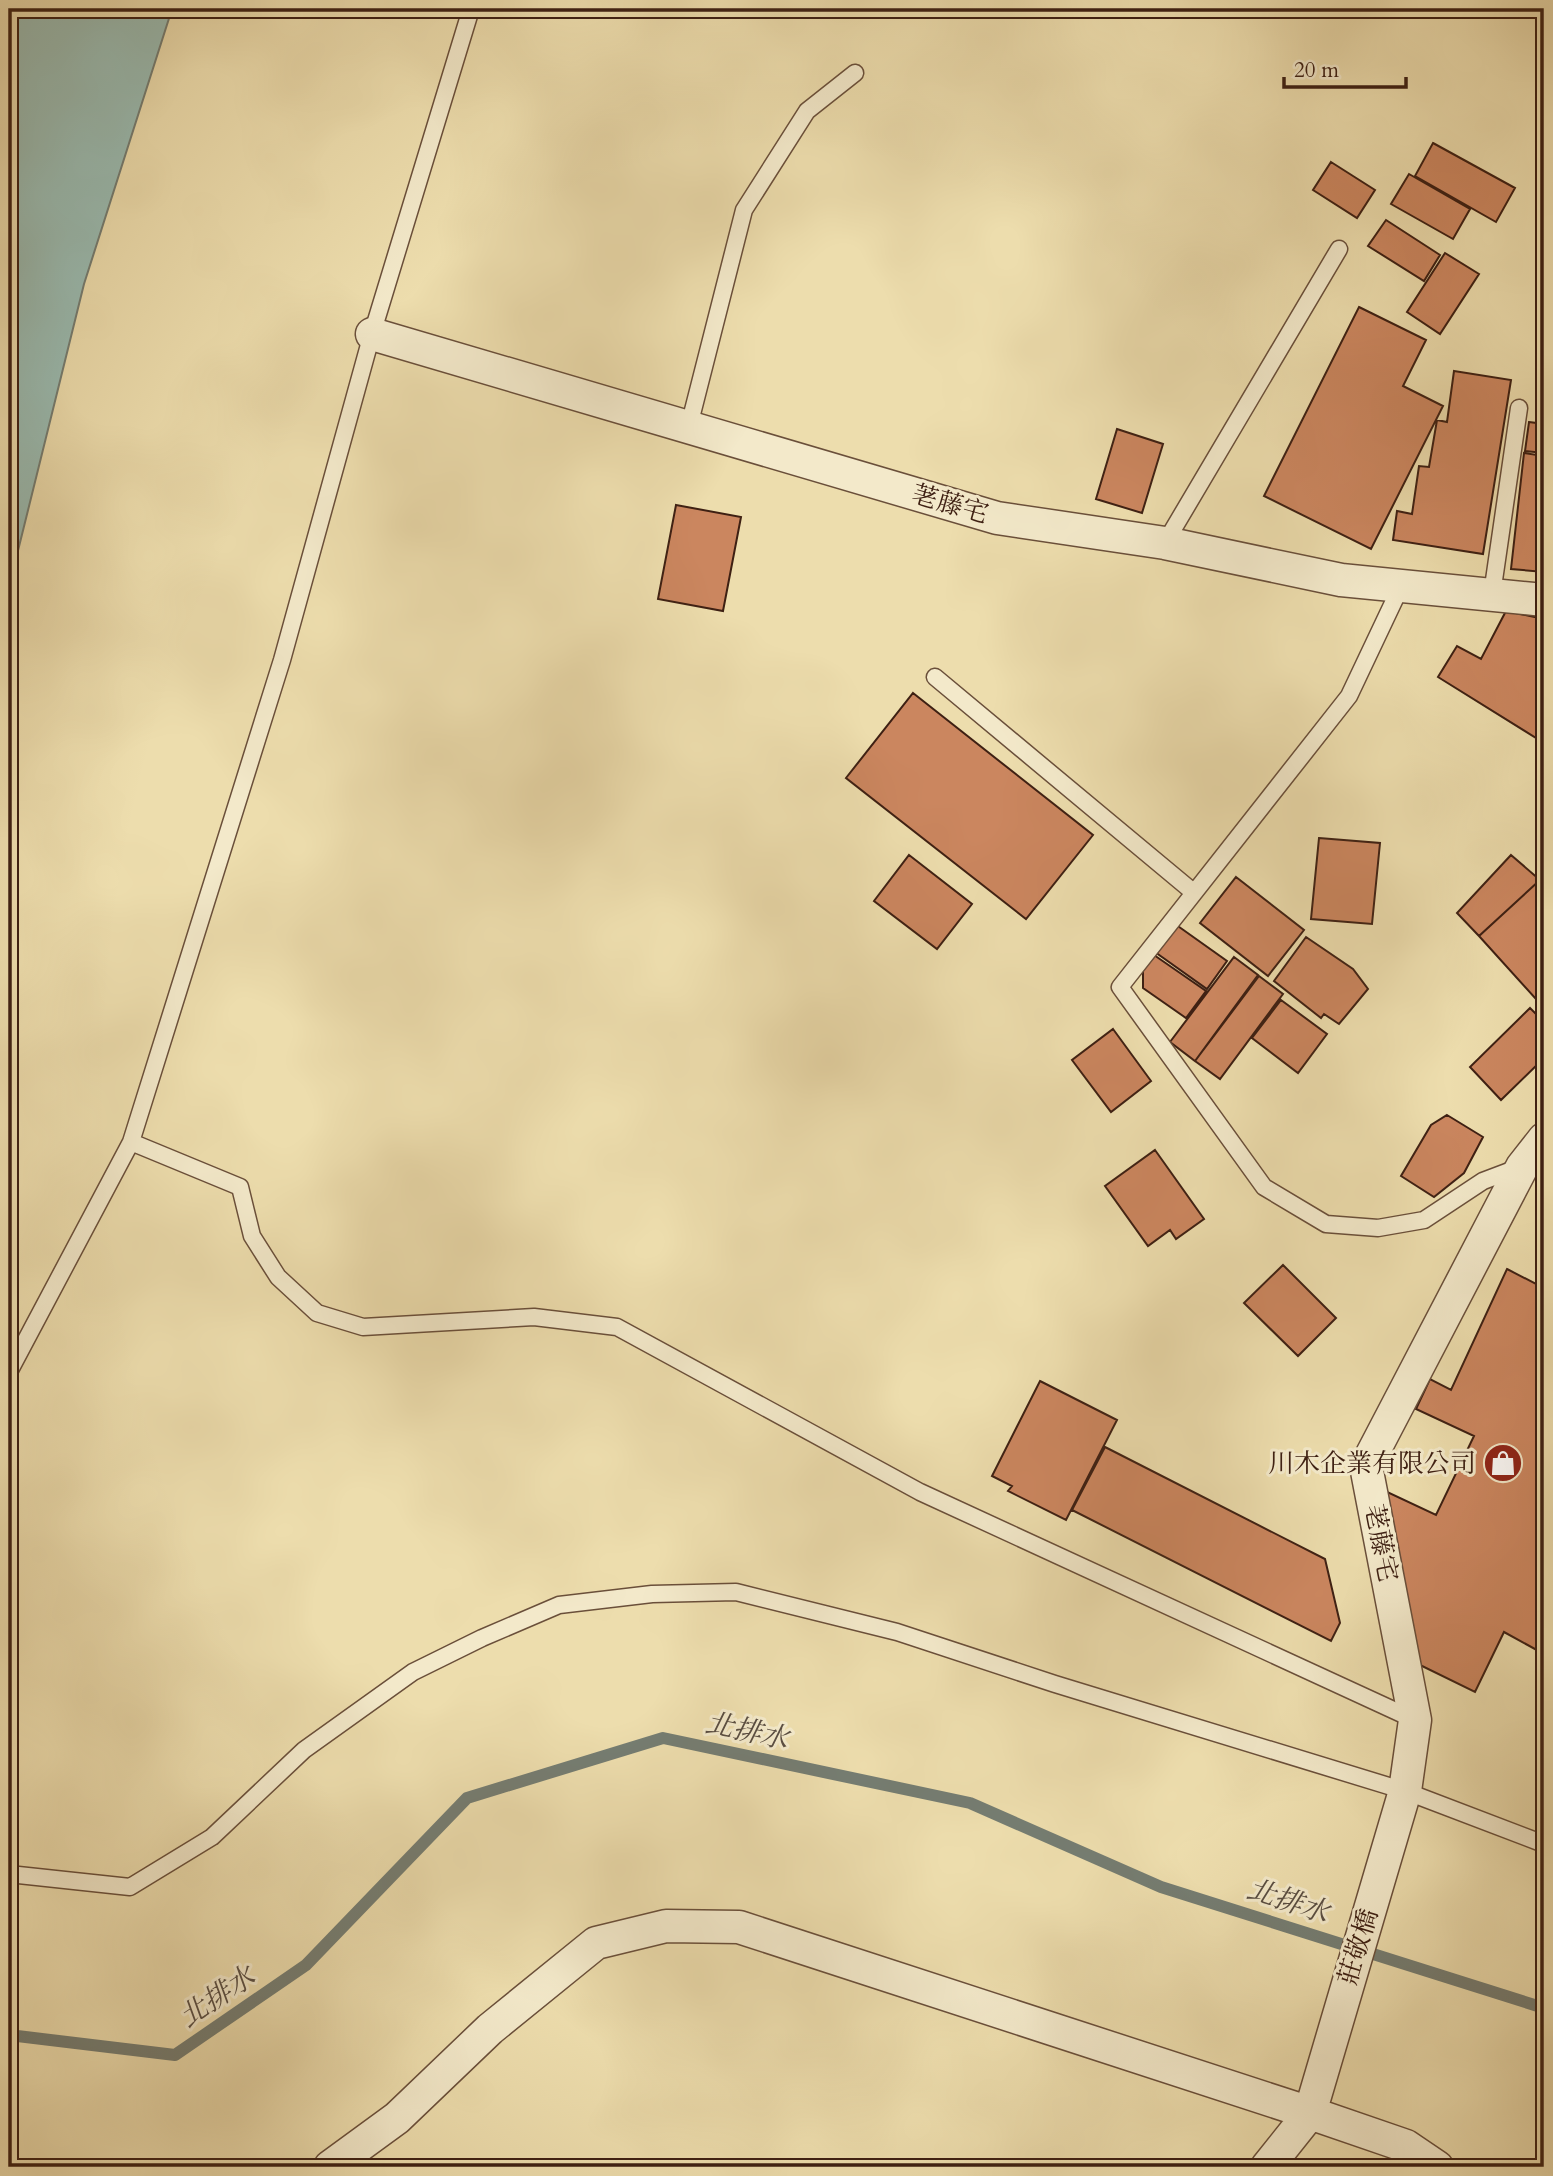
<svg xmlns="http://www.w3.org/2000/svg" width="1553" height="2176" viewBox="0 0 1553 2176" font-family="Cardo,'Noto Serif TC',serif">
	<rect width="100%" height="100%" fill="#edddad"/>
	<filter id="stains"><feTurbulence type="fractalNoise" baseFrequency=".00286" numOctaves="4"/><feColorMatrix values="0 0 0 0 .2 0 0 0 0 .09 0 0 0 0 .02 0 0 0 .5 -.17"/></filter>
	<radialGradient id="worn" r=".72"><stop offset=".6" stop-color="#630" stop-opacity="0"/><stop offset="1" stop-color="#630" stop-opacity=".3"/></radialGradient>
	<path fill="#9abbb1" stroke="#757d72" stroke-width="2" d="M9,9H172L84,284L9,587Z"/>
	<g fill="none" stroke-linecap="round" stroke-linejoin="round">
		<path stroke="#757d72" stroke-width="12" d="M9,2035L175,2055L306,1965L467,1798L663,1738L970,1803L1161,1887L1544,2008"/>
	</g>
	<path fill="#cb865f" stroke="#3e2013" stroke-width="2" d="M1433,143L1515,188L1496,222L1415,176Z
		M1331,162L1375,190L1357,218L1313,190Z
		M1409,174L1470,209L1453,239L1391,204Z
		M1386,220L1440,255L1424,281L1368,246Z
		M1445,253L1479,274L1440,334L1407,312Z
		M1359,307L1426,340L1403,386L1443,406L1371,549L1264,496Z
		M1454,371L1511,380L1483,554L1393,540L1397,511L1412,514L1419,466L1429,467L1437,420L1447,422Z
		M1529,422L1544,424V453L1525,451Z
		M1117,429L1163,444L1142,513L1096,499Z
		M1524,453L1544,456V572L1511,569Z
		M676,505L741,517L723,611L658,599Z
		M1506,611L1544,619V743L1438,677L1457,646L1481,659Z
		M913,693L1093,835L1026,919L846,778Z
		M1319,838L1380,843L1372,924L1311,919Z
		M909,855L972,904L937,949L874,901Z
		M1511,855L1540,880L1479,936L1457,913Z
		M1236,877L1304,930L1268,976L1200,923Z
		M1540,880L1544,885V1008L1479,936Z
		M1175,924L1227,961L1207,989L1155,952Z
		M1306,937L1353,969L1368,989L1339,1024L1324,1014L1321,1018L1274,981Z
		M1154,955L1206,991L1186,1018L1143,988V970Z
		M1234,957L1258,975L1195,1061L1170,1042Z
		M1259,976L1283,994L1220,1079L1195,1061Z
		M1281,1000L1327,1034L1298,1073L1252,1038Z
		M1530,1008L1544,1022V1058L1501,1100L1470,1067Z
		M1113,1029L1151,1081L1111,1112L1072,1060Z
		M1447,1115L1483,1137L1464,1173L1434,1197L1401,1176L1431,1125Z
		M1155,1150L1204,1219L1176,1239L1170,1230L1148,1246L1105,1186Z
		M1283,1265L1336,1318L1298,1356L1244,1303Z
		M1507,1269L1544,1288V1654L1504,1632L1475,1692L1420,1665L1383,1490L1436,1515L1474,1436L1416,1409L1430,1379L1451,1390Z
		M1040,1381L1117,1420L1066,1520L1008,1491L1012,1486L992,1476Z
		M1105,1447L1325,1559L1340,1623L1331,1641L1072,1510Z"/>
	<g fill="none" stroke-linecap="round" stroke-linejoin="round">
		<g stroke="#6a4f3a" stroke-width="19">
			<path id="service" d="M689,426L744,210L807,111L855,73
				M1165,543L1339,249
				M1402,584L1349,696L1120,987L1264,1187L1326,1224L1378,1228L1424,1220L1483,1181L1520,1167
				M1492,594L1519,408
				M935,677L1192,891
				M131,1142L240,1187L252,1236L278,1277L317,1313L363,1327L534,1317L617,1327L920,1492L1415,1720
				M9,1372L131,1142L282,660L372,334L471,9
				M9,1874L130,1887L212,1837L304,1750L413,1672L482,1638L559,1605L652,1594L736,1592L897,1632L1055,1684L1405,1791L1544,1844"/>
		</g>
		<g stroke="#6a4f3a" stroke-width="35">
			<path id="minor" d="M372,334L997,518L1165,543L1341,580L1544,600
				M330,2167L397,2118L490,2029L596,1943L666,1926L739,1927L1310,2113L1406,2146L1437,2167
				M1267,2167L1310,2113L1405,1791L1415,1720L1366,1466L1522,1167L1544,1139"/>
		</g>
		<use href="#service" stroke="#f3e9ca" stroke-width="16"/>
		<use href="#minor" stroke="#f3e9ca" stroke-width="32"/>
	</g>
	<defs>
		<g id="shop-disc" transform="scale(2.0125)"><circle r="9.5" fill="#8f2418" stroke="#f3e9ca"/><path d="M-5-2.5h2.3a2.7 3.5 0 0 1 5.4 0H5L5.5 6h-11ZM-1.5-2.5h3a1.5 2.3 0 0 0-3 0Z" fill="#fff"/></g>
	</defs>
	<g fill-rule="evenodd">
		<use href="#shop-disc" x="1503" y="1463"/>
	</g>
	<g text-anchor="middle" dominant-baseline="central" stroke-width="6" stroke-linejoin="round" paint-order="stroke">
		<g font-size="26" fill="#3e2013" stroke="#f3e9ca">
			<text transform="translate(950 504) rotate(16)">荖藤宅</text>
			<text transform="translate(1381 1543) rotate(79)">荖藤宅</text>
			<text transform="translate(1358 1947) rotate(-73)">莊敬橋</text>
		</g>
		<g font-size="26" fill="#3e2013" stroke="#f3e9ca" text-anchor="end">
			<text x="1476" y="1463">川木企業有限公司</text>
		</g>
		<g font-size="28" font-style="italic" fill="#5a4e42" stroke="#f3e9ca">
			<text transform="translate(747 1731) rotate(12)">北排水</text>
			<text transform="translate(1288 1901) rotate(18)">北排水</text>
			<text transform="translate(217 1997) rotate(-34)">北排水</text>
		</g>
	</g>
	<rect width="1553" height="2176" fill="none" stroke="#edddad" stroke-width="35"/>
	<rect x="10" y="10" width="1532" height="2155" fill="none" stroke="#3e2013" stroke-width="3.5"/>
	<rect x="18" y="18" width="1518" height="2141" fill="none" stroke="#3e2013" stroke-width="2"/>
	<path d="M1284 77v10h122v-10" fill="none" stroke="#3e2013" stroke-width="3.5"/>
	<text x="1294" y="77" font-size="21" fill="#3e2013" stroke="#f3e9ca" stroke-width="5" paint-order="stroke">20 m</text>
	<rect width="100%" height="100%" filter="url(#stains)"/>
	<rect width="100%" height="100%" fill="url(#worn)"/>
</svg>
